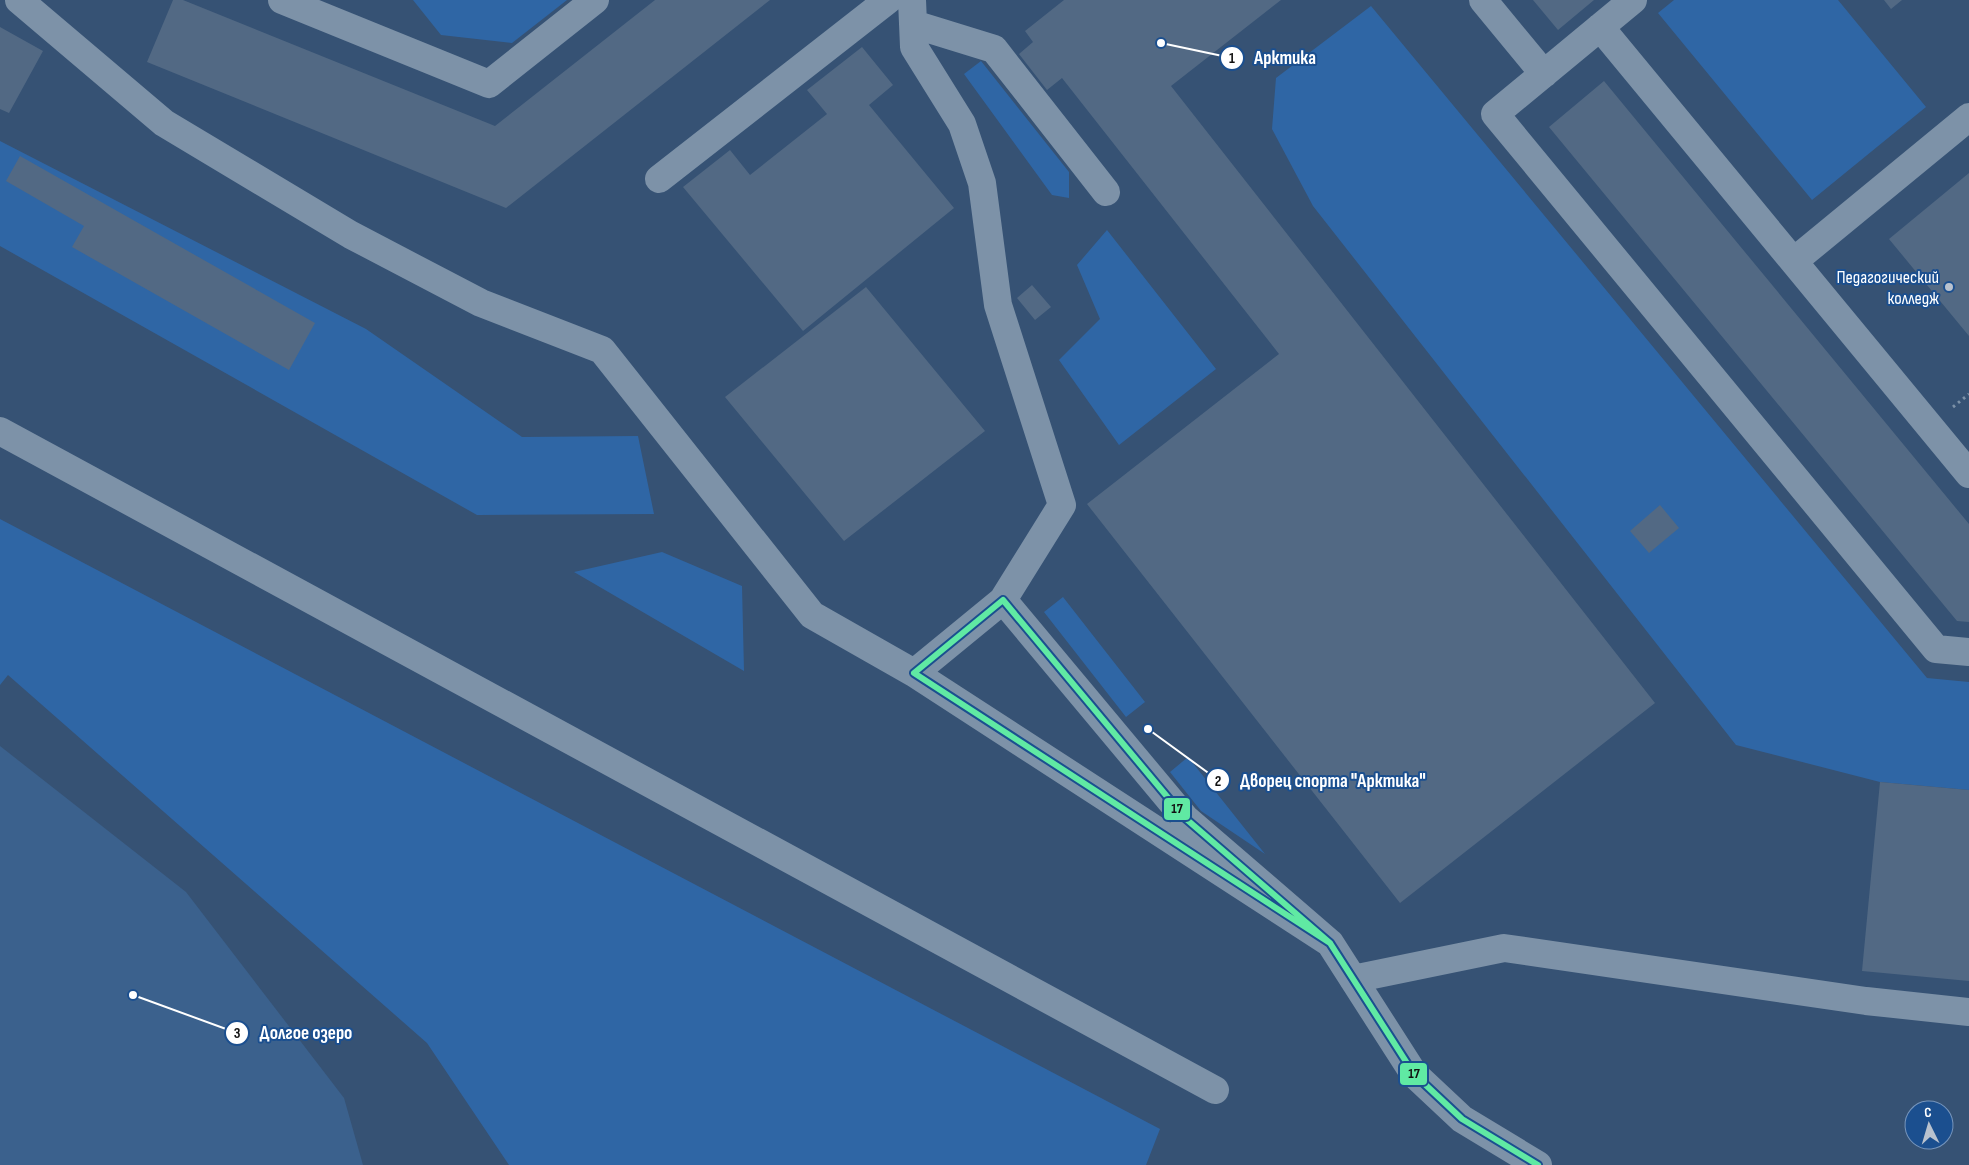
<svg xmlns="http://www.w3.org/2000/svg" width="1969" height="1165" viewBox="0 0 1969 1165" font-family="'Sofia Sans Condensed',sans-serif">
	<rect width="100%" height="100%" fill="#365274"/>
	<path fill="#2f66a5" d="M413,0H567L512,43L441,35Z
		M1674,0H1838L1926,107L1812,200L1658,13Z
		M1371,6L1927,678L1969,682V790L1880,782L1736,745L1313,206L1272,129L1276,78Z
		M981,61L1069,172V198L1052,195L964,74Z
		M0,141L366,329L522,437L638,436L654,514L477,515L0,246Z
		M1107,230L1216,369L1119,445L1059,360L1100,319L1077,265Z
		M0,519L1160,1129L1146,1165H509L427,1043L8,675L0,685Z
		M662,552L742,586L744,671L574,572Z
		M1063,597L1145,702L1126,717L1044,612Z
		M1188,757L1265,854L1201,811L1170,772Z"/>
	<path fill="#3b618d" d="M0,746L186,892L344,1098L363,1165H0Z"/>
	<path fill="#526984" d="M173,0H183L495,126L655,0H770L506,208L147,62Z
		M1064,0H1281L1171,86L1655,703L1400,903L1087,504L1279,354L1062,78L1047,90L1019,54L1033,42L1025,31Z
		M1533,0H1594L1558,30Z
		M1884,0H1902L1891,9Z
		M0,27L43,51L9,113L0,109Z
		M862,47L893,85L869,105L954,208L803,331L683,187L730,150L750,175L827,114L807,90Z
		M1604,81L1969,524V622L1957,621L1549,127Z
		M20,156L315,323L289,370L72,247L84,226L6,181Z
		M1969,173V336L1889,239Z
		M1032,285L1051,307L1035,320L1017,298Z
		M866,287L985,431L844,541L725,397Z
		M1660,505L1679,528L1649,553L1630,531Z
		M1880,782L1969,790V981L1862,971Z"/>
	<g fill="none" stroke-linecap="round" stroke-linejoin="round">
		<path stroke="#7d92a8" stroke-width="3" stroke-dasharray="2.5 4" stroke-linecap="butt" d="M1953,407L1969,394"/>
		<path stroke="#7d92a8" stroke-width="28" d="M19,0L164,123L351,235L481,303L602,350L812,615L914,673
			M282,0L489,84L595,0
			M912,0L914,47L962,124L982,183L998,305L1062,505L1003,600
			M1483,0L1544,74
			M1633,0L1495,114L1936,649L1969,652
			M913,24L994,49L1106,192
			M1600,27L1969,474
			M659,179L888,0
			M1794,261L1969,117
			M0,431L1215,1090
			M1330,943L914,673L1003,600L1185,818L1330,943L1414,1074L1462,1119L1538,1165
			M1353,979L1504,948L1866,1001L1969,1012"/>
		<g stroke="#1b4f8f" stroke-width="10">
			<path id="bus-1" d="M1003,600L1185,818L1330,943L914,673Z
				M1330,943L1414,1074L1462,1119L1538,1165"/>
		</g>
		<use href="#bus-1" stroke="#60e9a3" stroke-width="6"/>
	</g>
	<circle fill="#b9c2ce" stroke="#1b4f8f" stroke-width="2" cx="1949" cy="287" r="5"/>
	<g text-anchor="middle" dominant-baseline="central" stroke-width="4" stroke-linejoin="round" paint-order="stroke">
		<g font-size="18" fill="#fff" stroke="#1b4f8f" text-anchor="end">
			<text x="1939" y="277">Педагогический<tspan x="1939" dy="21">колледж</tspan></text>
		</g>
	</g>
	<path fill="none" stroke="#fff" stroke-width="2" d="M1161 43L1232 58M1148 729L1218 780M133 995L237 1033"/>
	<g fill="#fff" stroke="#1b4f8f" stroke-width="2">
		<circle cx="1161" cy="43" r="5"/>
		<circle cx="1148" cy="729" r="5"/>
		<circle cx="133" cy="995" r="5"/>
		<circle cx="1232" cy="58" r="12"/>
		<circle cx="1218" cy="780" r="12"/>
		<circle cx="237" cy="1033" r="12"/>
	</g>
	<g font-size="15" text-anchor="middle" font-weight="bold" fill="#111">
		<text x="1232" y="63">1</text>
		<text x="1218" y="786">2</text>
		<text x="237" y="1038">3</text>
	</g>
	<g font-size="19" text-anchor="middle" font-weight="bold" fill="#fff" stroke="#1b4f8f" stroke-width="4" stroke-linejoin="round" paint-order="stroke">
		<text x="1285" y="64">Арктика</text>
		<text x="1333" y="787">Дворец спорта "Арктика"</text>
		<text x="306" y="1039">Долгое озеро</text>
	</g>
	<g stroke="#1b4f8f" stroke-width="2">
		<rect x="1163" y="797" width="28" height="24" rx="5" fill="#60e9a3"/>
		<rect x="1399" y="1062" width="29" height="24" rx="5" fill="#60e9a3"/>
	</g>
	<g font-size="14" text-anchor="middle" font-weight="bold" fill="#111">
		<text x="1177" y="813">17</text>
		<text x="1414" y="1078">17</text>
	</g>
	<g transform="translate(1929 1125) rotate(355)"><circle r="24" fill="#1b4f8f" stroke="#7695bc"/>
	<path d="M0-4L9 19L0 12L-9 19Z" fill="#b9c2ce"/>
	<text y="-8" font-size="14" font-weight="bold" text-anchor="middle" fill="#ffffff">С</text>
	</g>
</svg>
